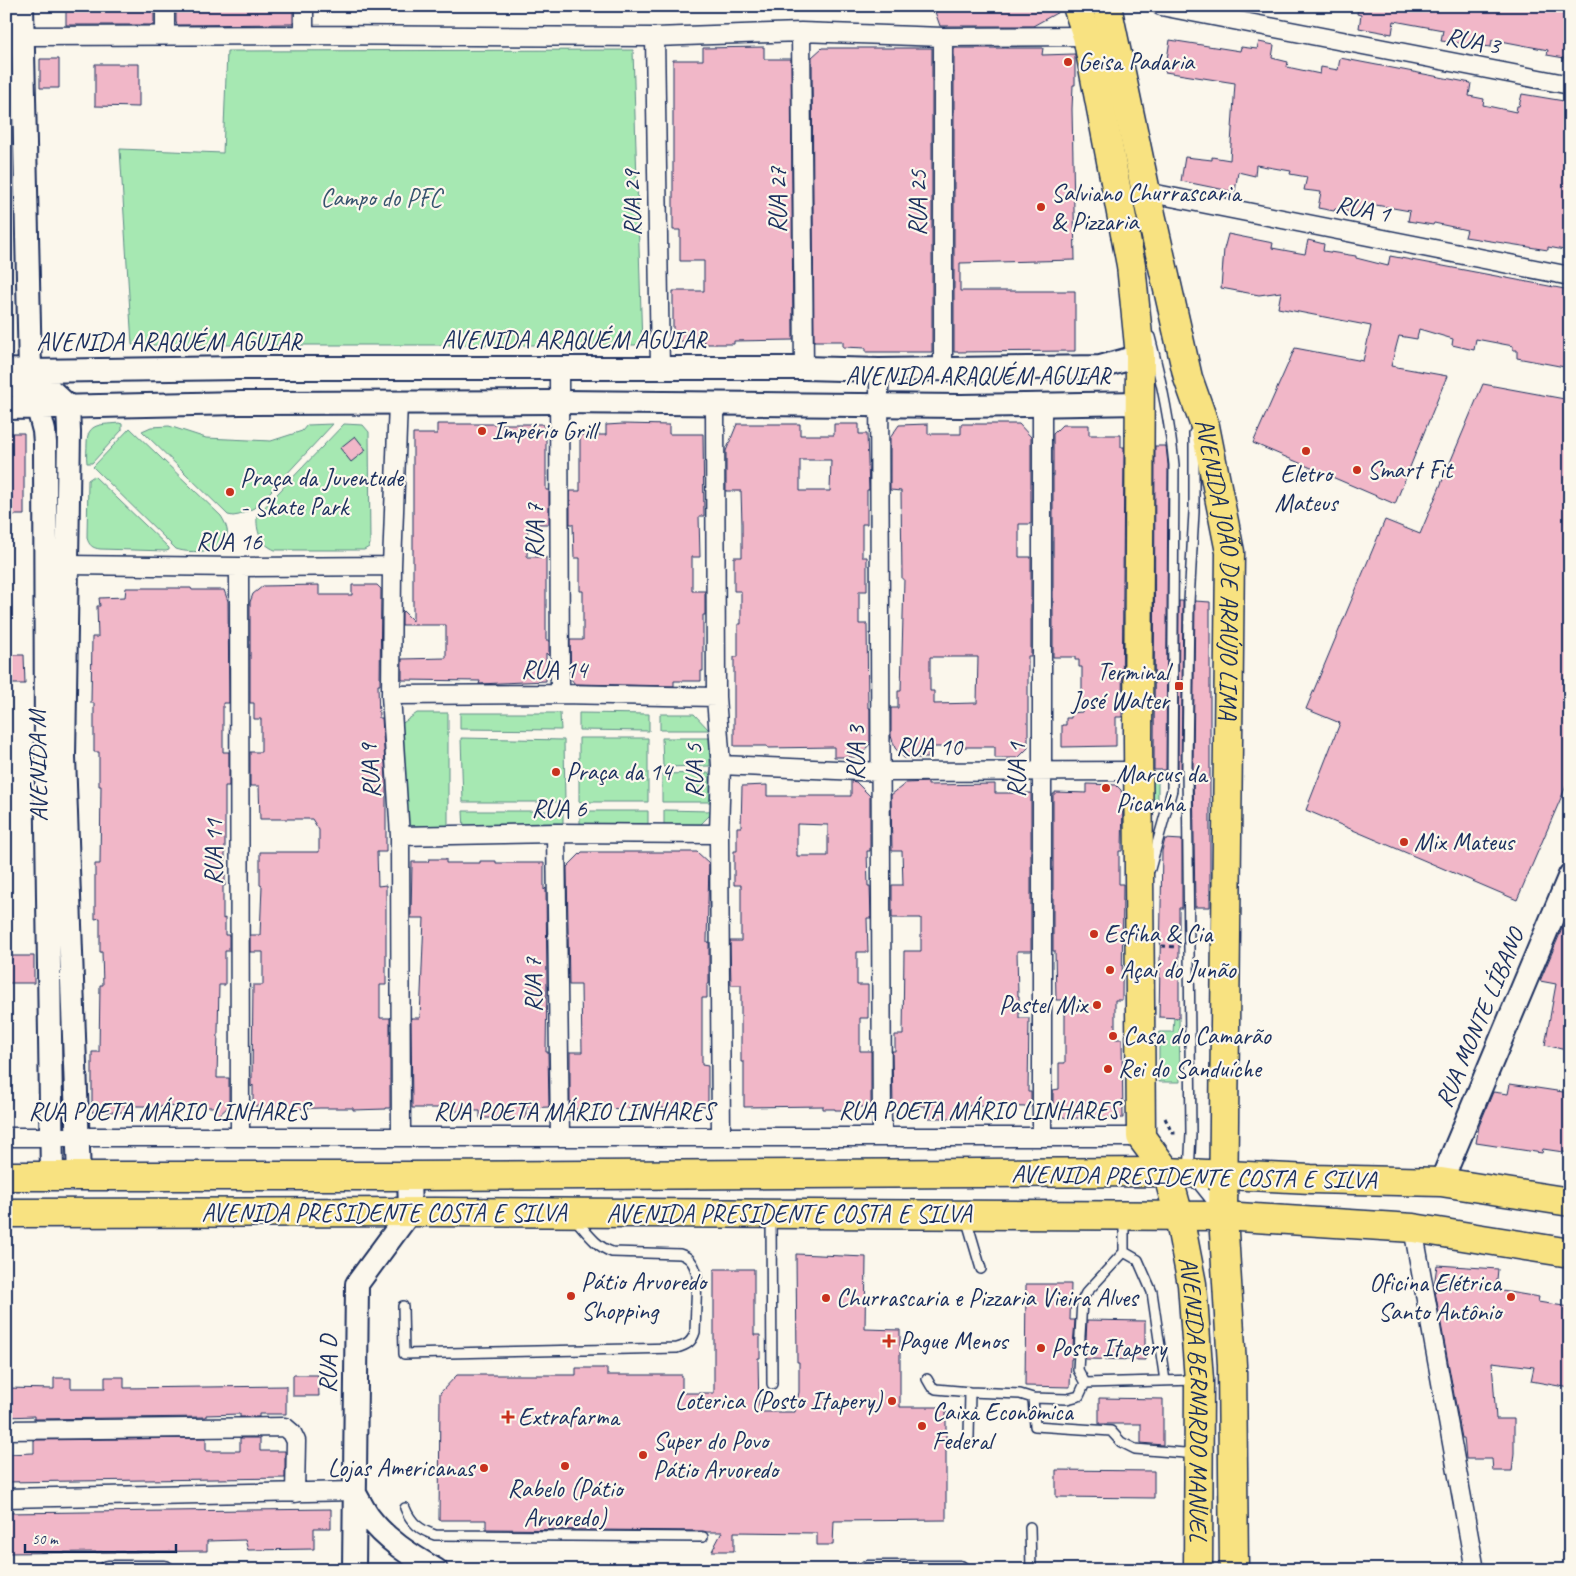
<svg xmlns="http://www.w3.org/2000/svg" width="1576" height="1576" viewBox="0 0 1576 1576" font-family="Caveat,sans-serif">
	<rect width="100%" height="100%" fill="#fbf7ec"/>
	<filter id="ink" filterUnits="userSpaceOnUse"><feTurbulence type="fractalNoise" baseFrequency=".02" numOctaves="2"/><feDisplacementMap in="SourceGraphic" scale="10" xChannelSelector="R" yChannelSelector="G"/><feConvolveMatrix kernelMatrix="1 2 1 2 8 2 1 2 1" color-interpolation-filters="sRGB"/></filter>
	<g filter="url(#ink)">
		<path fill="#a6e8b2" stroke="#608c88" d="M633,50L642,345H132L120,149L223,153L227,51Z
			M119,423L122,424V430L92,463H87C86,456 87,449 87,443C87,422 103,425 119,423Z
			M333,424L271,491L254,508L239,515L233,516L228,515L142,431L151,427L169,426L206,438L271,441L302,431L307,425Z
			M344,424L363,425L369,432L370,544L369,547L364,550H275C260,544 256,531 257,515Z
			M130,428L221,516C234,536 227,548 204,551C195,552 185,552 176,549L93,467Z
			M94,476L169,548V550L166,551L100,549C92,548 89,545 87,538L88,480Z
			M417,713H448V830H413L402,821L400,725Z
			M460,713H560L561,730L460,729Z
			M579,713L649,714V731L579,730Z
			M660,714H694L709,730H660Z
			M461,738L564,740L565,802H463Z
			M579,738H648V802H579Z
			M662,738H709L710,766L663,767Z
			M710,773V802H662V774Z
			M1148,777H1158V803L1151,820Z
			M664,810L710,811L711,814L697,828H664Z
			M463,811H563V829L464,830Z
			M580,811H648V829H580Z
			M1174,1017H1179L1180,1082H1159V1032H1173Z"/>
		<path fill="#f1b7c8" stroke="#1b2f5e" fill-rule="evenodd" d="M66,6H154V25H66Z
			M176,6H293V24L177,25L176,22Z
			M933,6H1062V10L1033,26H940Z
			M1358,6H1570V59L1547,55L1548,50L1501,41L1492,40L1491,47L1441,41L1443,30L1394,21L1392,34L1359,28L1361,15L1357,14Z
			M1170,40L1240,51L1241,47L1257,49L1259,42L1274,45L1272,58L1288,62L1287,67L1320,74L1321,67L1338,70L1340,58L1471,83L1469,96L1484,99L1483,105L1516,112L1517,106H1519L1522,94L1570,102V251L1548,247V250L1465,237L1467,230L1434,223L1433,225L1408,221L1410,211L1370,204L1367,215L1335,209L1334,211L1318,208L1321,192L1304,190L1307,177L1290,174L1291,171L1256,165L1255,176L1238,172L1235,192L1181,181L1185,157L1212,160V157L1230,160L1235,83L1165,72Z
			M764,47V59H791L793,340L734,341V344H704V341H673V291H704V261H680V230H673V60H703V48Z
			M822,48H932V352H866V348L843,347V341H814L812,57Z
			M954,48H1043L1042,55L1075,54V85H1073L1072,109L1075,260L960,263V291H1075V351L954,352Z
			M40,59H59V88H40Z
			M95,64H139V107L95,106Z
			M1228,234L1273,243L1272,248L1305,254L1308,240L1324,244L1323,251L1356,256V258L1388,266L1390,256L1570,290V368L1517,358V350H1513V346L1476,339L1474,350L1452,345L1453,339L1419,329L1417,339L1399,336L1391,366L1447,376L1395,504L1253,443L1295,348L1363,361L1371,326L1278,308L1281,292L1259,295L1221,288L1224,249Z
			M1483,384L1570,400V777L1517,900L1306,810L1340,723L1306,709L1385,520L1420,534Z
			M437,424H542L546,431V490H549V524H528L527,557H546V640H549V656L546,653V681L479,684L480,681L402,680V659L446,658V625H402V610L413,621V434H437Z
			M623,424L669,425V434H703L704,516H699L700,557H692V591H705V615H703V671H701V681H674V686L575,684L571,679L570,640H583V591H580V558H574L573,524H570V491H580V435H606V425Z
			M737,424H800V435H834V424H859V434H867L869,490H867V524H862V557H867V591H859V624H867L868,708H870V744L858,757H834V747L768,748L767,746H734V657H738V624H741V591H734V557H742V524L741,491H726V451ZM800,460H831L830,491H800Z
			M928,424V434H961V424H1019L1031,437V524H1019V557H1031V656H1028V748L1018,758H995V747H928V758H904L895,748L891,736V708H898V691H901L904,579H902L901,491L890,490V438L899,425ZM930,657H978L977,703L934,704V691H930Z
			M1062,425H1089V435H1121V447H1124L1122,717H1116V746L1062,747V725H1066V718H1071V713L1082,712V667H1079V660H1075V657H1053V434Z
			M6,433H24V515H6Z
			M355,436L366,450L351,462L340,448Z
			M1155,446H1166L1168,465L1166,770H1154Z
			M319,585V595H352V585H377L381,589L380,685H378L379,718H382L386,779V852H377L378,886L386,885V985H380V1018H390V1108H386V1109L353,1110V1108H320L262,1110V1106H253V1085L251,1087V1078H252L253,985H263V952H250V935H260L262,886L260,885V852H319V830L312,819H260L259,786H250V752H261V719H254V703H250V602L253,594L263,586Z
			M126,588H191L192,590H224L228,601L229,703H223V752H229V786H225V886L223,885V919L225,918V935H229V951H225V985H219L217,1078H229V1106L215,1119L214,1107L138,1106H125V1112H92V1052H99L100,985H103L102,952H100V918L95,919V864H100L101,786H99V752H94V703H91L92,637H98L97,606H100L99,598L125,597Z
			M1179,601H1183L1181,771H1178Z
			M1195,601L1210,602V907H1195L1193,767Z
			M6,655H24L25,684H6Z
			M851,781L856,782L870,796V851H867L868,886H870L871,918H867L868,952H857V985H868V1018H860V1051H871V1107H855V1110H835V1109H823V1106L744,1107V1062H741V985H731L730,941H741V885H734V851H737V827H741L742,786L767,785V796H851ZM797,824L828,825V856H797Z
			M928,782V785L995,784V793H1031V951H1017L1018,996H1019V1018H1029L1028,1092H1031V1107L962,1106V1118H928L925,1106H893L892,1051H895V1035H903L904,951H921V918H892V885H903L902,851H892L891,795L906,783Z
			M1087,784L1116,785L1121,790L1123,798L1122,851H1119V884H1123L1122,1000H1115V1039H1122L1123,1118H1067L1056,1115V1108H1053V1090L1059,1089V1063H1065V1000H1056L1055,951H1053V794H1055V792L1087,793Z
			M1165,839L1182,840V908H1179V1018L1159,1017L1162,851Z
			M582,852H697L709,863L707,942H709V984H707V998H702V1065L708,1066V1106H698V1110L662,1108L574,1109V1106H570V1052H582L581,985H569L567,867Z
			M429,859H446V863H480V861H496V863H544V890L546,888L547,985L546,1052H548L549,1107L526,1108V1118H480V1111H447V1108H412L411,1018H420L424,918H411V916L412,862H428Z
			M1570,910V1051L1545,1045L1556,984L1540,981Z
			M6,956H34V983H6Z
			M1510,1084L1570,1093V1153L1543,1149L1542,1153L1476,1143L1479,1126L1493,1092L1508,1094Z
			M796,1254L866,1257L865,1329L900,1330V1407H946V1520L834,1521L833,1545H817V1533L734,1532V1551H712L722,1532H707L703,1531L486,1529V1520H439L440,1393L457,1375H576V1368H607V1375H682V1393H714V1269H754V1335H760V1358H758L759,1412H795L799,1392V1362H797Z
			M1437,1265L1498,1269L1496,1290L1539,1297L1538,1302L1570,1307V1388L1531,1381L1534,1367L1492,1362L1496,1419H1514V1453L1512,1471H1493L1492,1459H1466L1464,1438H1462L1434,1286Z
			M1026,1284H1071L1070,1320H1075L1072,1359H1071L1070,1387L1025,1386Z
			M1087,1320L1145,1321V1360L1085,1359Z
			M293,1375H318L319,1396H293Z
			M105,1377H124V1388L286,1386V1414H259V1417H240V1414L206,1415V1417L34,1419V1416L6,1417V1388L54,1389V1378H71V1388H105Z
			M1099,1398L1163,1399V1445L1141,1443V1424H1099Z
			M206,1438V1451H240V1438H260V1451H285V1478L6,1482V1454L34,1453V1440Z
			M1056,1470L1154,1471V1498L1056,1497Z
			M331,1509V1528H314V1549L248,1550L245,1540L207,1541V1551L6,1553V1513Z"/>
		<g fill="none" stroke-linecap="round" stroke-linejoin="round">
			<g stroke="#1b2f5e" stroke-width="12">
				<path id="service" d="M1194,433V512L1189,602L1187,767L1191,1134L1189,1173L1217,1208
					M1150,869L1172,790L1174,465C1170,422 1161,379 1150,337
					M771,1217L772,1384
					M966,1218L981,1269
					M1124,1219V1252L1086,1293L1082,1301L1078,1370L1085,1383L1197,1380
					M1124,1252L1138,1260L1152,1292L1165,1381
					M403,1306L404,1354L677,1348C687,1345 692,1342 695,1332L697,1276C695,1265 691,1257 680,1254L612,1252C595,1246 586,1231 574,1218
					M927,1379L931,1386L936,1389L970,1392L1020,1394L1033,1398L1035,1426L1111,1431L1121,1442L1135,1449L1197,1454
					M1033,1398L1067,1399L1079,1396L1085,1383
					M969,1437L970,1392
					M405,1508C411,1523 420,1530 435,1535L703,1537
					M1030,1527L1031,1570"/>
			</g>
			<g stroke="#1b2f5e" stroke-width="21">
				<path id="minor" d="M165,6V35
					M304,6V35
					M1161,6L1570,85
					M801,32L804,368
					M23,36L304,35L655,37L801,32L943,37L1087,36
					M655,37L660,368
					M943,37V369
					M1146,192L1570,276
					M559,368L560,694
					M879,370L882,1136
					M398,402L392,566L391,695L400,836L401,1137
					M715,403L716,697L721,765L719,834L721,1137
					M67,565L239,567L392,566
					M239,567L240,1137
					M391,695L560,694L716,697
					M721,765L882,772L1138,771
					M556,833L560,1136
					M400,836L556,833L719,834
					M6,1137H1141
					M1042,1137V404
					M1413,1228L1475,1570
					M6,1430L285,1427L292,1433L296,1441L295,1493
					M6,1498L354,1491
					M108,1570H165
					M867,1570H960"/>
			</g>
			<g stroke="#1b2f5e" stroke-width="26">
				<path id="tertiary" d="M22,6L30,371L68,406L69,432L64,757L79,1176
					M6,370L30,371L241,368H804L879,370L1100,367L1140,356
					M6,374L38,408L44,431L45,443L46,757L52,1176
					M6,408L240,403L560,402L961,406L1140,403
					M1441,1182L1570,875
					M354,1492C359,1500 363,1509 368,1516C386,1540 410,1555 436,1570
					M354,1570L357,1284L410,1212L409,1176"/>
			</g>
			<g stroke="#1b2f5e" stroke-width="31">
				<g id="primary">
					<path id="s1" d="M1077,6L1087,36L1131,265L1140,356L1138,740L1141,1137L1167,1172L1179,1216L1192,1284L1199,1380L1198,1570"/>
					<path id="s2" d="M1107,6L1146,192L1188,378L1205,426L1230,552L1223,1216L1232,1365L1234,1570"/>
					<path d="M6,1176H409L1167,1172L1311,1179L1441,1182L1570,1202"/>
					<path d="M6,1213L435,1212L1223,1216L1413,1228L1570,1253"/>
				</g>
			</g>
			<path stroke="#1b2f5e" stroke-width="3" stroke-dasharray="4 4" stroke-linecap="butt" d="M1162,946L1176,947
				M1165,1118L1172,1133H1179"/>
			<use href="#service" stroke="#fbf7ec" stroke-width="9"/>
			<use href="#minor" stroke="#fbf7ec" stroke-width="18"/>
			<use href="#tertiary" stroke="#fbf7ec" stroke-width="22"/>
			<use href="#primary" stroke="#f8e281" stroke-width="28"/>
		</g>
	</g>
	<g fill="#c8321e" stroke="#fbf7ec" stroke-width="2">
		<circle cx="1068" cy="62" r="5"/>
		<circle cx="1041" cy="207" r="5"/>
		<circle cx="482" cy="431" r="5"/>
		<circle cx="1306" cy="451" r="5"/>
		<circle cx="1357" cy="470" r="5"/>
		<circle cx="230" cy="492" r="5"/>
		<rect x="1174" y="681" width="10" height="10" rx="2.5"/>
		<circle cx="556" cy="772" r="5"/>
		<circle cx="1106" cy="788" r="5"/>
		<circle cx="1404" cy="842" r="5"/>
		<circle cx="1094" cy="934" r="5"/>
		<circle cx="1110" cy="970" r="5"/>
		<circle cx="1097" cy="1005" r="5"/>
		<circle cx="1113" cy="1036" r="5"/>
		<circle cx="1108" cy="1069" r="5"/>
		<circle cx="571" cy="1296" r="5"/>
		<circle cx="1511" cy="1297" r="5"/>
		<circle cx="826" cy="1298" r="5"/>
		<path d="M886.5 1333.5h5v5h5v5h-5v5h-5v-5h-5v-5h5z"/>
		<circle cx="1041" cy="1348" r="5"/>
		<circle cx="892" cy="1401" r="5"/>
		<path d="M505.5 1409.5h5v5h5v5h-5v5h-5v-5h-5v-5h5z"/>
		<circle cx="922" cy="1426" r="5"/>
		<circle cx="643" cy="1455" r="5"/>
		<circle cx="565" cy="1466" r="5"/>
		<circle cx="484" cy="1468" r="5"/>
	</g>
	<g text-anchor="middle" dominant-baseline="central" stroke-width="4.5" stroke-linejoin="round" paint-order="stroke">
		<g font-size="25" fill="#1b2f5e" stroke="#fbf7ec">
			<text transform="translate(1473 41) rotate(11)">RUA 3</text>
			<text transform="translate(778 200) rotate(-90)">RUA 27</text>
			<text transform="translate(632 203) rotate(-91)">RUA 29</text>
			<text transform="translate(918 203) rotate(-90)">RUA 25</text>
			<text transform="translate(1363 209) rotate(11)">RUA 1</text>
			<text x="574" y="340">AVENIDA ARAQUÉM AGUIAR</text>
			<text x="169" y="342">AVENIDA ARAQUÉM AGUIAR</text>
			<text x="978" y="376">AVENIDA ARAQUÉM AGUIAR</text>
			<text transform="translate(535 531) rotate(-90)">RUA 7</text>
			<text x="229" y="542">RUA 16</text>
			<text stroke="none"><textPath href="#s2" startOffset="576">AVENIDA JOÃO DE ARAÚJO LIMA</textPath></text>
			<text x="554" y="670">RUA 14</text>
			<text x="929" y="747">RUA 10</text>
			<text transform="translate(856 753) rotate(-90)">RUA 3</text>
			<text transform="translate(38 766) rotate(-91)">AVENIDA M</text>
			<text transform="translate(1017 770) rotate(-90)">RUA 1</text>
			<text transform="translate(370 771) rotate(-94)">RUA 9</text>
			<text transform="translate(694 771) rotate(-91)">RUA 5</text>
			<text x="559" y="809">RUA 6</text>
			<text transform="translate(214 852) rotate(-90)">RUA 11</text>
			<text transform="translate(533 985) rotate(-91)">RUA 7</text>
			<text transform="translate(1480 1018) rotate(-67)">RUA MONTE LÍBANO</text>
			<text x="979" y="1111">RUA POETA MÁRIO LINHARES</text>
			<text x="169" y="1112">RUA POETA MÁRIO LINHARES</text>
			<text x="574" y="1112">RUA POETA MÁRIO LINHARES</text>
			<text transform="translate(1194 1177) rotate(1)">AVENIDA PRESIDENTE COSTA E SILVA</text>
			<text x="384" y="1213">AVENIDA PRESIDENTE COSTA E SILVA</text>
			<text x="789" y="1214">AVENIDA PRESIDENTE COSTA E SILVA</text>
			<text transform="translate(328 1364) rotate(-89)">RUA D</text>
			<text stroke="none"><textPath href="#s1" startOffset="1411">AVENIDA BERNARDO MANUEL</textPath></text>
		</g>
		<g font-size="25" fill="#1b2f5e" stroke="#fbf7ec" text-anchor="start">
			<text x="1078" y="62">Geisa Padaria</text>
			<text x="1051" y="193">Salviano Churrascaria<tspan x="1051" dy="29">&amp; Pizzaria</tspan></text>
			<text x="492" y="431">Império Grill</text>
			<text x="1367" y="470">Smart Fit</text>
			<text x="1306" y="474" text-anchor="middle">Eletro<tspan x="1306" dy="29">Mateus</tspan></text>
			<text x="240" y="478">Praça da Juventude<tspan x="240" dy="29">- Skate Park</tspan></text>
			<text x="1169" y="672" text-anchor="end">Terminal<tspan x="1169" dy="29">José Walter</tspan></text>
			<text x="566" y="772">Praça da 14</text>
			<text x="1116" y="774">Marcus da<tspan x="1116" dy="29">Picanha</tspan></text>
			<text x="1414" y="842">Mix Mateus</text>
			<text x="1104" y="934">Esfiha &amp; Cia</text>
			<text x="1120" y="970">Açaí do Junão</text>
			<text x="1087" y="1005" text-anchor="end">Pastel Mix</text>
			<text x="1123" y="1036">Casa do Camarão</text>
			<text x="1118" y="1069">Rei do Sanduíche</text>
			<text x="581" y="1282">Pátio Arvoredo<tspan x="581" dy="29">Shopping</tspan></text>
			<text x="1501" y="1283" text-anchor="end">Oficina Elétrica<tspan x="1501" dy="29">Santo Antônio</tspan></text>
			<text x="836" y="1298">Churrascaria e Pizzaria Vieira Alves</text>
			<text x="899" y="1341">Pague Menos</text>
			<text x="1051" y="1348">Posto Itapery</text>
			<text x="882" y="1401" text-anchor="end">Loterica (Posto Itapery)</text>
			<text x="932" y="1412">Caixa Econômica<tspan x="932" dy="29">Federal</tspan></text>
			<text x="518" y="1417">Extrafarma</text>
			<text x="653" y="1441">Super do Povo<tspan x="653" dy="29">Pátio Arvoredo</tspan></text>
			<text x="474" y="1468" text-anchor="end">Lojas Americanas</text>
			<text x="565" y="1489" text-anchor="middle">Rabelo (Pátio<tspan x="565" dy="29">Arvoredo)</tspan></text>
		</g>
		<g font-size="25" fill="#37546f" stroke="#fbf7ec">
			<text x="381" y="198">Campo do PFC</text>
		</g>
	</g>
	<rect width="1576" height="1576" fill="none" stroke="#fbf7ec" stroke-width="25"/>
	<rect x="12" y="12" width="1551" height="1551" fill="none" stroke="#1b2f5e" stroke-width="2" filter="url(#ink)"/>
	<path d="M25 1544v8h151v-8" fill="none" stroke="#1b2f5e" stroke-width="2.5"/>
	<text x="32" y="1544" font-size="15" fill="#1b2f5e" stroke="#fbf7ec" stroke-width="4" paint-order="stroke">50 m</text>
</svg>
